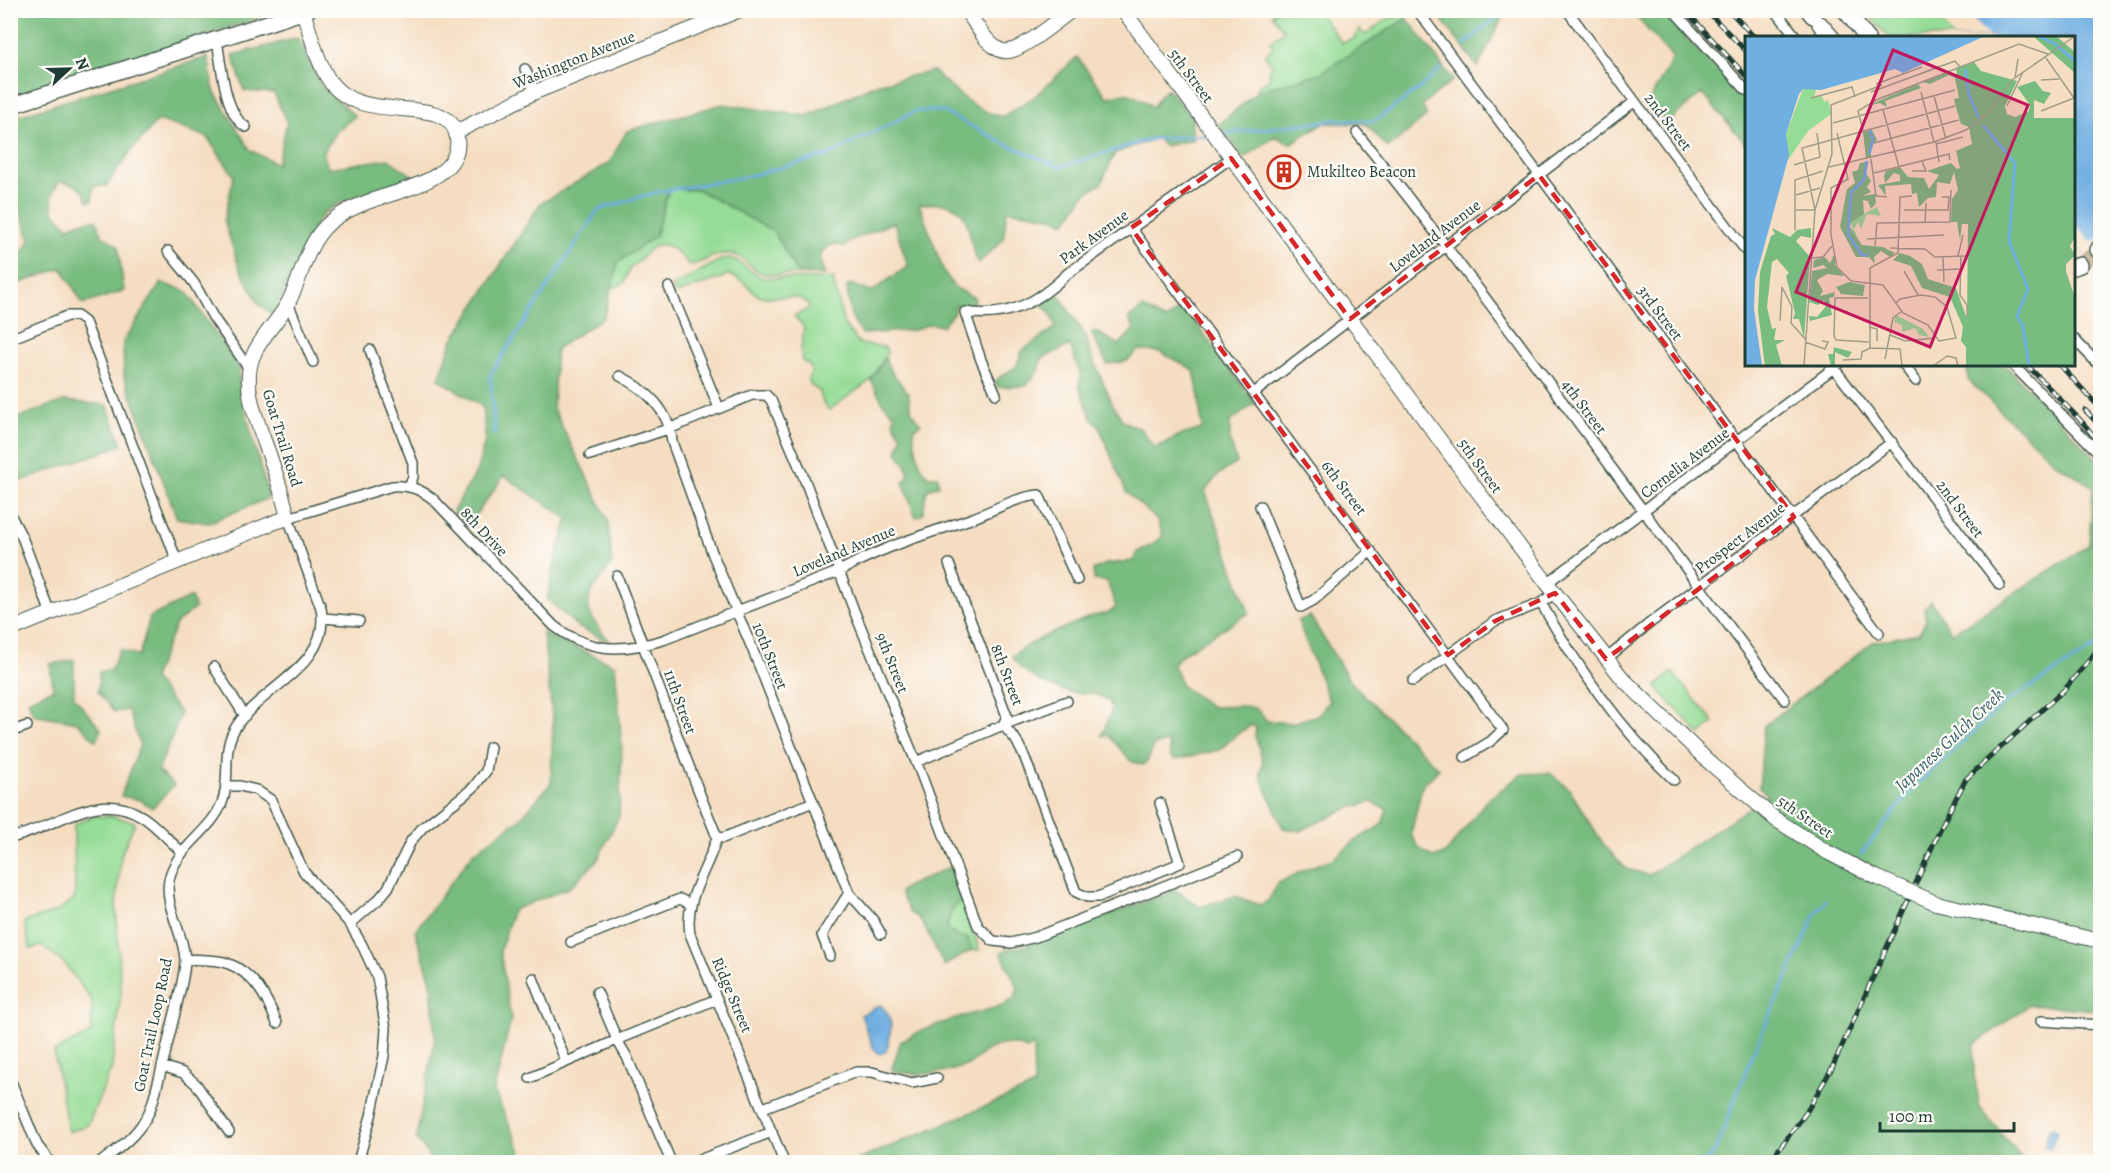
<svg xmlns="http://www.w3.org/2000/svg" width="2111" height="1173" viewBox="0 0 2111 1173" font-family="Alegreya,serif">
	<rect width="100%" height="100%" fill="#fdfcf7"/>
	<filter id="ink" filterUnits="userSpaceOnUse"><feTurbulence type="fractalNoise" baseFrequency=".0167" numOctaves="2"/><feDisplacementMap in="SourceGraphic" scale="12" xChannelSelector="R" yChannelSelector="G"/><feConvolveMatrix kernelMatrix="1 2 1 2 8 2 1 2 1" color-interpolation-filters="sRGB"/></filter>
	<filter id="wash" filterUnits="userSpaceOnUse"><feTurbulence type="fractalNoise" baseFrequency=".008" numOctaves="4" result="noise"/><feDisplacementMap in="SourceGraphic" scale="24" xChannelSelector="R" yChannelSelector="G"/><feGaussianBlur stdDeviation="1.35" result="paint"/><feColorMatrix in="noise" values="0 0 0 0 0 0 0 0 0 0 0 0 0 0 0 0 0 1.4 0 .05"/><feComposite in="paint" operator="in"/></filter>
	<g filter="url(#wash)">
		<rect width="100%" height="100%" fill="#f5ddc1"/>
		<path fill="#95dc96" stroke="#5a8c65" stroke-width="1.5" d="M1272,11H1318L1342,43L1355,38L1359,29L1365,35L1387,19L1408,14L1407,18L1321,73L1258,91V87L1271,77L1268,71L1273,66L1265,55L1274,47L1270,42L1284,30L1272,15L1274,14Z
			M1866,11H1933L1954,37H1888Z
			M669,189L699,190L775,232L798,274C788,274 774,276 764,274C752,271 745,256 732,254C713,252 707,262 690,265C680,256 666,235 649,250C642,256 640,263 631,267L624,283L611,289L618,262L655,236Z
			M730,258C742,261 750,272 762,278L833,279L844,325L860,344L885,347L887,353L871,380L829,410C823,406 821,398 820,392L811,385L808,379L812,371L808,364L803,362L801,348L804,327L794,316L807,310L809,305C798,291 773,300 758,296L742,281L727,274L724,277L676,294L672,287L722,259Z
			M1672,672L1714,722L1700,735L1656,687Z
			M95,816H112L135,822L121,855L116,906L121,992L112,1067L88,1125L68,1132L54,1052L91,1033L92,1001L65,964L42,946L30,949L24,922L58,911L75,898L74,824Z
			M962,892L979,950H972L967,938L957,936L947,929C949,916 951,909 961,901Z"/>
		<path fill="#78bc7f" stroke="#4c7c5a" stroke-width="1.5" d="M11,10H281V11L11,98Z
			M1438,11L1505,12L1478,67L1436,12Z
			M1631,11H1660L1746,99V144L1702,93L1667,123L1648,103L1673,58Z
			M1407,18L1453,80L1422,105L1427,116L1388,148L1366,124L1323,123L1290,144L1276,136L1244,158L1218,125L1258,91L1321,73Z
			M298,38L322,87L355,116L337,131L323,152L328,168L388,159L416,178C390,186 351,195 329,209C310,219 287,292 273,315L259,304L239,267L224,220L234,176L207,137L158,120L131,151L106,186H94L92,201H88C82,185 74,184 59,181L52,195L53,211L68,227L84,221L96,220L103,236L118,246L124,291L83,304L62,268L23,282L11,288V258L26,248L30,240L16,201H11V118L208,57L214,91L250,150L277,164L287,123L274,93L244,91L233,55Z
			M1077,57L1108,98C1129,88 1135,96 1153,107L1160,95L1168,89L1192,117V140L1164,146L1157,138L1115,153L1101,184L1087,192L1065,223L1053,217L1007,210L1003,240L979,263C966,246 975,215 952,206C943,202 928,204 919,204L944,272L954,287L975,298L969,309L956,305L953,313L942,326L930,324L914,330L863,334C849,321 849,305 847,286L851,284L871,292L908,266L894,222L850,241L845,247L836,244C817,247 819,261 825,275L798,274L774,232L699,190L669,189L655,236L618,263L604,317L556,349L553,408L608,520L612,564C584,599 578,605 610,642L578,627L547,599L557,554L568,519L504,476L467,527L453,511L476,473L485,441L483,407L439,379L452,341L540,204L609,163L627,131L723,104L807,116L876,84L933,71C954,90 973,110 1002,117L1033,98Z
			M161,283L186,291L239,368L240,391L269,498L208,523L177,518L124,376L123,342Z
			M1057,292L1086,337L1090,352L1113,405L1123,421L1141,429L1153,446L1157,447L1178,436L1202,429L1199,397L1194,370L1160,352L1139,350L1127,361L1107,364L1091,333L1095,331L1119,345L1134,329L1129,318L1143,308L1166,320L1183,306L1255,403L1230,422V441L1237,463L1218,475L1205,491L1249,613L1185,652L1173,664L1182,686L1212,707L1245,706L1257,709L1267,721L1292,723L1318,715L1329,701L1298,621L1310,616L1350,681L1439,769L1422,786L1411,834L1419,848L1434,858L1445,854L1486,801L1522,774L1550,773L1569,789L1604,845L1626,869L1649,875L1768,795L1759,788L1764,726L1873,642L1919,633L1926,621L1924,609L1931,601L1952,633L2089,545L2093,487L2054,462L1968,380L1967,365H2005L2098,460L2100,468V1010L2029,1005L1974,1045V1075L1980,1108L2025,1162H853L1034,1086L1033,1045L1027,1049C1011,1042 998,1043 983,1053C978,1057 973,1062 968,1065C944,1074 917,1076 893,1071L892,1068L901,1041C919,1031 941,1023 961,1017C981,1011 995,1010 1014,999L1018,988L1001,953L1010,948L1022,947L1176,890L1200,907L1235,896L1260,905L1268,901L1278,883L1308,868L1333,859L1356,840L1382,825L1387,809L1371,802L1346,809L1300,831L1283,828L1260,775L1263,762L1255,736L1256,728L1252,725L1240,732L1219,750L1175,760L1170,756L1168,742L1154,745L1147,762L1142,765L1131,761L1109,736H1102L1112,709L1110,702C1103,698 1096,693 1089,693C1084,693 1079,694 1075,693C1053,689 1022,676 1012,656C1036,638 1063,628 1090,617C1100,613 1108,616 1116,607L1107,581L1094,580L1093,570L1105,564L1133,561L1137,552L1152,545L1163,536L1157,520L1126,492L1098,424L1092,419L1079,386L1081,376L1070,345L1041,359L1040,369L1026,386L998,387L995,382L1001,376L1016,367L1022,351L1056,327L1050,313L1040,303Z
			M885,358L890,370L909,394C908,404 913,417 921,424L914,429C913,438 919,471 928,475C931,477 935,476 938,476L939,486L929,488L926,493L923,514L916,517L903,482L909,475L906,465L897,452L902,437L893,422L895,415L883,403L871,380Z
			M64,401L107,405L122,445L12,484L11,420Z
			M191,597L195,608L176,624L153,678L180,713C175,735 166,750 158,771L174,785L152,808L140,800L121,796L140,745L128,710L114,712L98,692L99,672L111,669L120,650L139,656L150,617Z
			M543,633L615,665L622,747L619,816L597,861L570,887L513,910L500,951L511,1019L494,1091L523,1155L522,1162H433L416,1138L435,1038L431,982L415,931L474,852L520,819L551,783L553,723Z
			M74,660V697L101,729L96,741L77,722L33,714L28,700L53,689L50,664Z
			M950,867L954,869L962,892L961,901C951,909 949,916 947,929L957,936L968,938L972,950L944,966L929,935L919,918L910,913L900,892L906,887Z"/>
		<path fill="#6fafe2" stroke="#47768b" stroke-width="1.5" d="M1937,11H2100V271L2074,243V38L1956,37Z
			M880,1005C897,1017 890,1036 886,1052L879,1054L874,1049L861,1015Z
			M2050,1128L2057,1131L2051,1148L2044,1146Z"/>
		<path fill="#f5ddc1" d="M1934,10L1965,11L1989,37H1953Z
			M2074,222L2092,243L2097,239L2100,241V271L2074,243Z"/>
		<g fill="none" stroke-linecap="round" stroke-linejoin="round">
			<path stroke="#6fafe2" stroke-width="3" d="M1464,45L1505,10
				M1221,134L1335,120L1375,121L1420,88L1441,68
				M495,434L490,375L598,210L653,193L749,176L829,155L916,111H942L1008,145L1060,167L1151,139L1209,135
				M1861,854L1912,789L2006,702L2100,644
				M1705,1162L1717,1147L1752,1055L1817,911L1826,900"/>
		</g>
	</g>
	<g filter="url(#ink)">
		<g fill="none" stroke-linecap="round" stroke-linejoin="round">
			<path stroke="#cabda5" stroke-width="15" stroke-dasharray="15 8" stroke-linecap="butt" d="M2080,265L2098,250"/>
			<g stroke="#3f5549" stroke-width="12">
				<path id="street" d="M1417,10L1879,633
					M1567,10L1746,251
					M1673,10L1746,90
					M1775,10L1797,38
					M217,40C221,62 224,114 246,127
					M525,69L535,92
					M1357,133C1506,318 1641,512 1785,700
					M1131,228L1503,730L1491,741L1465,757
					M168,251L194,283L213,317L249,369
					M669,287L719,408
					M288,303L313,362
					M10,339L67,316H77L85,322L177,561
					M2074,339L2100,366
					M370,350L413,463V477L409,486
					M1831,364L2000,585
					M1903,364L1916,381
					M2012,364L2100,454
					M620,376C646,389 670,411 672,442L713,555L754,653L849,893L873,920L881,934
					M1254,393L1634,102
					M996,394L981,360L965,312C1006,319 1038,303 1067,274L1231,158
					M590,455L671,428L752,395H766L771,400L804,478L855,613L921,774L978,926L993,941L1011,943L1036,937L1237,857
					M1260,506L1301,607L1314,600L1371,551
					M10,514L22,537L51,614
					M949,564L1007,716L1003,725
					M617,576C650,663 682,751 717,837
					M1547,583L1839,364
					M1541,603C1577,667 1620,729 1674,780
					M323,618L359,621
					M1606,659L1650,623L1892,442
					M214,667L245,716
					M1413,681L1495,621L1541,603L1555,593
					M1003,725L1016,740L1025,758L1076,892L1087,897H1098L1180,863L1160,803
					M10,732L27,726
					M916,762L1003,725L1067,701
					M226,786H240L256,790L271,800L304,872L350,924L362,945L377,977L386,1029L384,1056L371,1116L358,1162
					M717,837C707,872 684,897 690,934L784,1162
					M717,837L723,838L813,802
					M10,838C56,828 97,787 143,817C157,826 169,841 182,852
					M350,924L379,899L388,888L411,841L423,827L473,788L486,771L490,747
					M571,942L680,899L690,904
					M830,956L822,935L849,893
					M185,959C198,960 215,959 227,963C254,973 267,998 277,1023
					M533,978L566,1062
					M597,992L617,1040L627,1057L671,1162
					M2041,1021L2100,1025
					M162,1066L183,1073L196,1084L229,1132
					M530,1078L617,1040L717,999
					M10,1079L37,1145L50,1162
					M763,1108L856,1072H872L912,1083L937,1078
					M101,1162C118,1149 135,1137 146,1118C153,1107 155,1092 159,1079C165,1056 170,1032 176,1009C179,993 185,976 185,960C184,932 164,908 169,880C175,848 210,833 222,803C231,780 222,754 233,732C256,687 332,669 321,608L288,518L392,486C409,485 421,489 434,500L554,626C590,653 622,652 663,640L840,571C881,547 928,534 973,518C995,510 1016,497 1039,495L1077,580
					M694,1162L772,1132"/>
			</g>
			<g stroke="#3f5549" stroke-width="16">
				<path id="secondary" d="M966,10C975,22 983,39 995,47C999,50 1004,52 1009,51C1023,49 1059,20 1072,10
					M1123,10L1470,481L1547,583L1623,679L1709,762L1775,819L1827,852L1876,877
					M456,132L535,92L740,10
					M10,630L275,522L288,518C283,497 277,477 270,457C260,427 240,388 253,356C261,336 278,322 288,303C302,278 305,247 326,226C339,213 356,206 373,200C402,190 468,177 456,133C444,91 360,128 329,80C316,60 311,33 303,12
					M1936,903L2100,941"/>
			</g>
			<g stroke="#3f5549" stroke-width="18">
				<path id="primary" d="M1808,10L1813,16
					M1845,10L1867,38
					M1820,24L1832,38
					M10,106L308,10
					M2098,250L2100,247
					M2074,267L2080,265"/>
			</g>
			<use href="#street" stroke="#fff" stroke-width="9"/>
			<use href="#secondary" stroke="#fff" stroke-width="14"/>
			<use href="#primary" stroke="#fff" stroke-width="15"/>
			<g stroke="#1f3d34" stroke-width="5">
				<path id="rail" d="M1685,10L1746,76
					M1706,10L1746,51
					M1729,10L1755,38
					M2026,364L2084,424L2100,444
					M2059,364L2100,408
					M2085,410L2100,426
					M1769,1162L1806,1113L1832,1068L1944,821L1966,779L2065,689L2094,654L2100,643"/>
			</g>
			<use href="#rail" stroke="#fdfcf7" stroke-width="3" stroke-dasharray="9" stroke-linecap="butt"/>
			<g stroke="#3f5549" stroke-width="16" stroke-linecap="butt">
				<path id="secondary-bridge" d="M1876,877L1936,903"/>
			</g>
			<use href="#secondary-bridge" stroke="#fff" stroke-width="14"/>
		</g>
	</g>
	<path fill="none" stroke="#d62828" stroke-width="4.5" stroke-dasharray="12 8" stroke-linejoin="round" d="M1231,158L1350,319L1539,175L1794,517L1606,659L1555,593L1495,621L1448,655L1131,228Z"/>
	<defs>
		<g id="building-ring" transform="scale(1.725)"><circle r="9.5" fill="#fdfcf7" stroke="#c8321e" stroke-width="1.5"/><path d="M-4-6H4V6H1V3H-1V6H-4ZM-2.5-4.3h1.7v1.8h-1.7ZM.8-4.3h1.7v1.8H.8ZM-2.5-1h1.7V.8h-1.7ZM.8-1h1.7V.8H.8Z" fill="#c8321e"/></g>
	</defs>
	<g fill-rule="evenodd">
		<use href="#building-ring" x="1284" y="172"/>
	</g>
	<g text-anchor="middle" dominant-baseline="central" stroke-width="4.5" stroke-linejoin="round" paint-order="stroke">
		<g font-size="16" fill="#1f3d34" stroke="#fdfcf7">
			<text transform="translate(574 60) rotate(-22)">Washington Avenue</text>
			<text transform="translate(1191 76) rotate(53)">5th Street</text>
			<text transform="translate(1668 122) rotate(53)">2nd Street</text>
			<text transform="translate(1435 236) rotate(-37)">Loveland Avenue</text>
			<text transform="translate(1094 237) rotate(-36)">Park Avenue</text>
			<text transform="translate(1660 313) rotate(53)">3rd Street</text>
			<text transform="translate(1584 407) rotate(53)">4th Street</text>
			<text transform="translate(282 438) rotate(73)">Goat Trail Road</text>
			<text transform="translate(1685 463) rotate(-37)">Cornelia Avenue</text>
			<text transform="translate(1480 466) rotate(54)">5th Street</text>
			<text transform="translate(1344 488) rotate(53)">6th Street</text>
			<text transform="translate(1960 509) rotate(53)">2nd Street</text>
			<text transform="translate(484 532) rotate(47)">8th Drive</text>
			<text transform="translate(1740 538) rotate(-37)">Prospect Avenue</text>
			<text transform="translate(844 551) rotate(-23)">Loveland Avenue</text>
			<text transform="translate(770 656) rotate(68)">10th Street</text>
			<text transform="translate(892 663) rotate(68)">9th Street</text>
			<text transform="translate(1007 675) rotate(69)">8th Street</text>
			<text transform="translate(680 702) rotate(70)">11th Street</text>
			<text transform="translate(1805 817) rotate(34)">5th Street</text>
			<text transform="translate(732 995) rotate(67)">Ridge Street</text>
			<text transform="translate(153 1025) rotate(-78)">Goat Trail Loop Road</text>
		</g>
		<g font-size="16" fill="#1f3d34" stroke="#fdfcf7" text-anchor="start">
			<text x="1307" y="172">Mukilteo Beacon</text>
		</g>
		<g font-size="18" font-style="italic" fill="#375f68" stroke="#fdfcf7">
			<text transform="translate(1949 740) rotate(-43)">Japanese Gulch Creek</text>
		</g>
	</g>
	<g transform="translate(1745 36)">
		<rect width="330" height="330" fill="#f5ddc1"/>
		<path d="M58,53H71L69,62L77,60L79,66L83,64L86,78L63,95L43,124L41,98ZM132,171L136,180L122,178L116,193L113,186L109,193L112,200L109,198L105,185ZM151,279L178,293L184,301L174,299L170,292L157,296V289L149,286Z" fill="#95dc96"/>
		<path d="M311,0L330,16V37L289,1ZM229,26L236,35L272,45L260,70L262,78L270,81L284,75L285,69L272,51L290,45L298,55L306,57L299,68L289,64V82H330V201L325,210L330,219L321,228V235L330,262V327L326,330H221V311L216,305L218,291L205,261L177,252L166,230L148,224L155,217L165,220L177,228L183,243L211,252L222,283L223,188H217L215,204L212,186H206L207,163L213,154L209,136L205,148L192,146L191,161L183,162L174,171L172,157L167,158L166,148L140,150L141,160L133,149L155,145V139L149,137L140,147L139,140L141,135L155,131L163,141L179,142L184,153L194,139L182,135L206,127L212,133L215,132L211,115L227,108L224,91L216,88L211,71L209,63L214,62L210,42L204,39L185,48L178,46L201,37L212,39L211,32ZM173,48L176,52L140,65L142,71L135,67L122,70ZM127,94L132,104L126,110V121L121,122L118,96ZM122,126L120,136L126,145L122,151L126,156L117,160L130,158L131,167L126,173L123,165L118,164L119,178L103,188L117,209L138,211L150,217L145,221L136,215L129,221L130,228L124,221H111L95,191L102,153L110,147L107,136L113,134L115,127ZM27,192L45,201L52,194L66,192V202L56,200L51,205L65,221L59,302L54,283H48L50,277L41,240L44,237L32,223L27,226L22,271L27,293L31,292L29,304H40L31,309L37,330H20L13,275L15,236L26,200L30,198ZM90,217V229L99,240L82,238L72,244L78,255L75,260L90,256L89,261L84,262L87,279L65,285L64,280L72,281L81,270L79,264L73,269L64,266L67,235L82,232L78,229L68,232L69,224L80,221L85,227ZM104,246L120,249L118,260L96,258L91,251ZM89,311L107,316L103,322L90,316V330H86L83,318H88Z" fill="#78bc7f"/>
		<path d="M0,0H240L158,37L150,33L76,54L58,53L54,58L41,98L44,119L10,244L9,273L17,330H0Z" fill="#6fafe2"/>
		<path fill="none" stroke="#6fafe2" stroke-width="3" d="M149,0L169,11L174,22M293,0L310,8L330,25M220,33L224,59L234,82M238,89L270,127L264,205L283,253L272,280L278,290L284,330M124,118L128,104L125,94M122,125L119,143L106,157L103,198L116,218L123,220"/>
		<path fill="none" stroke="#9f9d89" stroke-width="1.5" d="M301,22L329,62M270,42L273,23M296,44L314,43M131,48L177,31M126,56L210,25L215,31M176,56L189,106M189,60L201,103M66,62L107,51L110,61M262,70L278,36M138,74L154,131M296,75L329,62M88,87L210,54M118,94L113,75L131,64L274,8L303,18M92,97L103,143L86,152V199L92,231L106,245L138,249L158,277L183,289L194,305L211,302L202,271L190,261L176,259L155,263L151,267M191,106L194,126M129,107L214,84M191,108L218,101M126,123L131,160L142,161M49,129L75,121L72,97M84,131L189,106L221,94L244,76L267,44L330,0M167,135H181L177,125M129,137L204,118L205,124M51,159L75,152M51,174H70L57,112L210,70M159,174H203L204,161H197M180,187L181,167M50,194V144L78,135M122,203L199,199M130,210L132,187L205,186L206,154M145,212L180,213M180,213L190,221L222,220M213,220L218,199M216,220L215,259L222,269V282M198,221L199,246M67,222L78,221L87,210M125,232L153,217L155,161L167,160M192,234L216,233M159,235L173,259M37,251L47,271L46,287L61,304M123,262H90L89,300L91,304L124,306M35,285L37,251M124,291L132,293V305M145,299L160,305L190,302M60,306L80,313L83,306L77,305M125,312V232M140,323L148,282L157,275M98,324L116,323L117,316L125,312L155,313L157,330M59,330L70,174L87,118L86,69L137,49M188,330L202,320L211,322L213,330"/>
		<path fill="#c2185b" fill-opacity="0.15" stroke="#c2185b" stroke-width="3" d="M148,14L283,69L185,311L51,256Z"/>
		<rect width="330" height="330" fill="none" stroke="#1f3d34" stroke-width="3"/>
	</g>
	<rect width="2111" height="1173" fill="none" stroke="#fdfcf7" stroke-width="36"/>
	<g transform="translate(69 69) rotate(68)" stroke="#fdfcf7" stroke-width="4.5" paint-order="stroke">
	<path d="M0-4.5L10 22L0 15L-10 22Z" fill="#1f3d34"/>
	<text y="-9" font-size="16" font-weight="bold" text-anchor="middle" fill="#1f3d34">N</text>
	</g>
	<path d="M1880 1122v9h134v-9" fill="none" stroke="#1f3d34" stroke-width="3"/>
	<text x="1889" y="1122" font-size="18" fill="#1f3d34" stroke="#fdfcf7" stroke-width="4.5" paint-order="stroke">100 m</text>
</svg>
